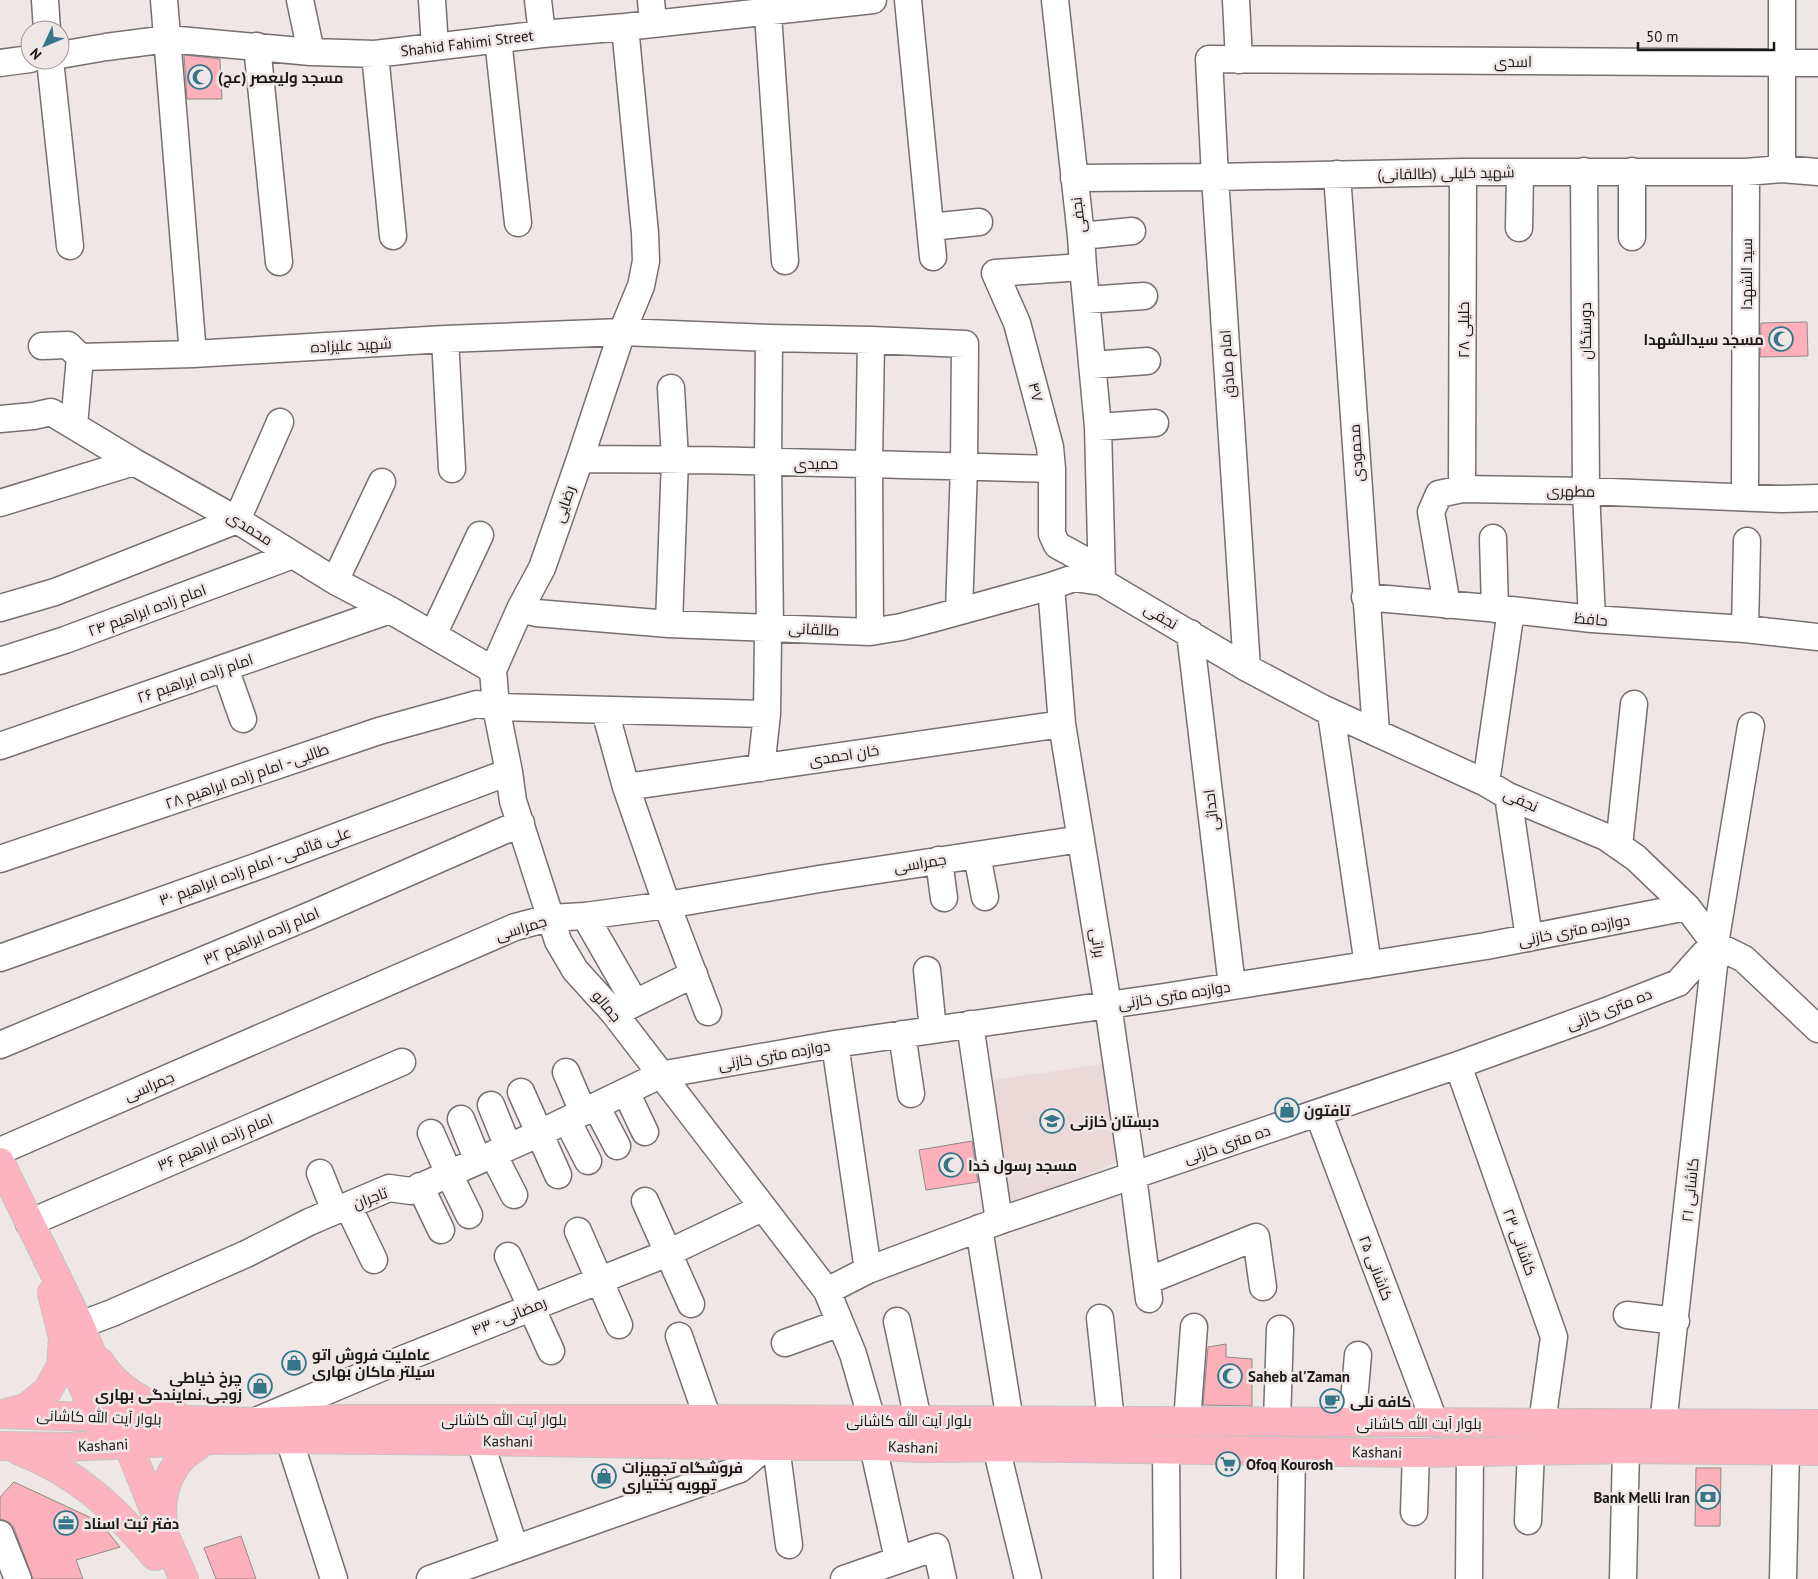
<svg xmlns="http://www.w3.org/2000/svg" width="1818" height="1579" viewBox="0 0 1818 1579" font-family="'PT Sans',Cairo,sans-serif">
	<rect width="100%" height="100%" fill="#efe6e6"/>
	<path fill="#ebd9da" d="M1103,1064L1117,1162L1016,1204L1005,1199L987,1081Z"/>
	<path fill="#fcb0ba" stroke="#92898a" d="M184,55L220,59L222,99H187Z
		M1807,322L1808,356L1760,357L1761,323Z
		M972,1141L978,1182L926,1190L919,1150Z
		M1226,1344V1357L1252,1359V1406L1203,1405L1208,1347Z
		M1696,1468H1721L1720,1526H1695Z
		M14,1482L100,1522L120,1547L76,1560L83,1579H33L14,1528L9,1522L0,1519V1497Z
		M241,1536L256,1579H216L204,1548Z"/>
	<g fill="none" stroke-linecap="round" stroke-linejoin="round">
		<g stroke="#776f70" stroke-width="29">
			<path id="minor" d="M45,0L47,30
				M164,0L193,354
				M300,0L311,52
				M432,0L435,47
				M538,0L542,34
				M651,0L653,24
				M767,0L785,261
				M908,0L933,257
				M1055,0L1081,236L1083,267L1098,427L1102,582L1247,668L1322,708L1486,783L1508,796L1606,837L1636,858L1687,907L1715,944
				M1236,0L1239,60
				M625,27L645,233L646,261L641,286L622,332L580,459L542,568L520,609L493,670L496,707L509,772L513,801L558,941L575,970L614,1013L827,1291L853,1354L872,1420
				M498,39L518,223
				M257,46L279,262
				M375,54L393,236
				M60,55L106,47L168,39L311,52L375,54L542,34L625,27L873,0
				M50,60L70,246
				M0,63L30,59
				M1782,169V0
				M1584,171L1586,491L1592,619
				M1632,171V237
				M1337,174L1376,732
				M1074,178L1215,177L1463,172H1746L1782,169L1818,172
				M930,227L979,222
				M1519,228L1520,172
				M1081,236L1132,231
				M1083,267L995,273L1017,323L1050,447L1052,469V534L1057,545L1086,561L1102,582
				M1086,300L1144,296
				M445,339L452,469
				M42,346L68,345L80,357
				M80,357L193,354L445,339L622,332L769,338L871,340L965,344L964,467L959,611
				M1092,365L1147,361
				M0,419L33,416L51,412L134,462L237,520L335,581L390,610L493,670
				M74,425L80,357
				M1098,427L1155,423
				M580,459C738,459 895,465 1052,469
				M1462,489L1463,172
				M1745,497L1746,172
				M0,503L134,462
				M1493,538L1495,609
				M335,581L382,482
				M1051,586L1062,724L1108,1005L1133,1176L1149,1299
				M1365,597L1511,610L1592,619L1745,629L1818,637
				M1447,605L1431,512L1439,494L1462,489L1586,491L1782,499L1818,498
				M0,608L55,592L237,520L280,422
				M520,609L536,613L669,624L870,632L901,627L939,617L1051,586L1074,578L1102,582
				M669,624L675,459L671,388
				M1745,629L1747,541
				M870,632L869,463L871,340
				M1190,633L1232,986
				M433,635L480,535
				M0,661L65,640L293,555
				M225,668L243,719
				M1247,668L1215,177L1209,59L1818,63
				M605,711L626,787L667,905L708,1012
				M1331,713L1368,965
				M0,746L390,610
				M761,768L767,714L768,635L770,627L768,463L769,338
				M1486,783L1511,610
				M626,787L1062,724
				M1508,796L1529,938
				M1619,846L1634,704
				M977,855L985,897
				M0,859L379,731L477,704L496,707L767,714
				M939,860L944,898
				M585,916L635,1003
				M1715,944L1751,726
				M1716,945L1744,959L1818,1029
				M0,958L261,865L509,772
				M927,970L933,1030
				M619,1011L694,974
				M970,1024L999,1221
				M902,1034L911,1094
				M835,1044L868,1270
				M0,1045L311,915L521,823
				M1458,1065L1554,1337L1542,1423
				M566,1072L583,1112
				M521,1092L558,1175
				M626,1092L645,1132
				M491,1105L508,1147
				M596,1106L617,1146
				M1318,1113L1435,1423
				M461,1119L478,1161
				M567,1120L588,1161
				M431,1133L449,1174L469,1215
				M0,1151L515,927L549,918L585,916L667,905L819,879L1081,839
				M493,1154L514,1195
				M320,1173L335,1211
				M420,1186L441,1230
				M645,1201L691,1304
				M348,1206L374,1260
				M29,1223L402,1062
				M979,1228L1010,1421
				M578,1231L619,1325
				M508,1256L551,1351
				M1147,1281L1256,1237L1263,1287
				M827,1291L868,1270L999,1221L1458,1065L1601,1013L1678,983L1704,954
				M1627,1315L1676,1321
				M1100,1318L1111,1421
				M897,1321L918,1420
				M80,1325L112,1313L246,1254L309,1222L389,1188L411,1191L538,1134L660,1075L835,1044L1164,997L1486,946L1687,907
				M679,1336L708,1419
				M785,1343L840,1323
				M256,1421L388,1365L668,1253L762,1208
				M1187,1422L1194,1327
				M1277,1422L1280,1329
				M1352,1423L1358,1355
				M1663,1424L1715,956
				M289,1439L334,1579
				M480,1441L515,1549
				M776,1446L789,1545
				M873,1446L898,1559
				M996,1447L1028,1579
				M1166,1450L1167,1579
				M1414,1512L1416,1453
				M1528,1521L1531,1450
				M0,1534L18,1579
				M430,1579L740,1469L766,1446
				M844,1579L936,1547L943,1579
				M1290,1579L1292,1451
				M1469,1579L1470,1451
				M1623,1579L1626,1449
				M1783,1579L1786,1450"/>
		</g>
		<g stroke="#c4c3c3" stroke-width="30">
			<path id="major" d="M0,1162L80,1325L164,1534L184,1579
				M52,1293L63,1338L102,1431
				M100,1362C115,1387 146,1406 174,1413
				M9,1412L26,1408L48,1390L61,1366L63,1338
				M0,1414L255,1422L338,1419H708L1818,1424
				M0,1446L68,1447L210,1440L289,1439L480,1441L766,1446H873L928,1448L996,1447L1416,1453L1626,1449L1818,1451
				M18,1450C79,1474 113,1507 155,1556
				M163,1523C160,1499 166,1475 183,1457C189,1451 198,1446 205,1440"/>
		</g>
		<use href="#minor" stroke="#fff" stroke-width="26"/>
		<use href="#major" stroke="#feb4c0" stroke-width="28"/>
	</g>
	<defs>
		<g id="mosque-ring" transform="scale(1.25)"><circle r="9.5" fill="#efe6e6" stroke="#357689" stroke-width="1.5"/><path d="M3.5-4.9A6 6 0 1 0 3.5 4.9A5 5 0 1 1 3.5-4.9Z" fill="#357689"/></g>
		<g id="shop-ring" transform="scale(1.25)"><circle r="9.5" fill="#efe6e6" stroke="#357689" stroke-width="1.5"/><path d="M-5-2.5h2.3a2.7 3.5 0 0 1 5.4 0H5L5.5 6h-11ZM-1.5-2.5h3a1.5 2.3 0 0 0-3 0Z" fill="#357689"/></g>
		<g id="school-ring" transform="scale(1.25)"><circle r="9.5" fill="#efe6e6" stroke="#357689" stroke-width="1.5"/><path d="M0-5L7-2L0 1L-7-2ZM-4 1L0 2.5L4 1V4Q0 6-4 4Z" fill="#357689"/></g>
		<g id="cafe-ring" transform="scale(1.25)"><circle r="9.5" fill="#efe6e6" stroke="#357689" stroke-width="1.5"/><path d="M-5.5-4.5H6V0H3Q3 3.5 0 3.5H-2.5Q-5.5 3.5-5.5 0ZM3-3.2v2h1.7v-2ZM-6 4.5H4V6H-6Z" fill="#357689"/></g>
		<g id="supermarket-ring" transform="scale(1.25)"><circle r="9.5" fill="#efe6e6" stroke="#357689" stroke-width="1.5"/><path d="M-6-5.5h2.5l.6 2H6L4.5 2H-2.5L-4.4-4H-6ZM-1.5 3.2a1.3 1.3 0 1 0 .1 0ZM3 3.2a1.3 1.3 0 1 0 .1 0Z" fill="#357689"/></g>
		<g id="bank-ring" transform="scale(1.25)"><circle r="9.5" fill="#efe6e6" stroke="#357689" stroke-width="1.5"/><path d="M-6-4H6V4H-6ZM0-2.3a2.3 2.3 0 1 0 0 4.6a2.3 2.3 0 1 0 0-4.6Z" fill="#357689"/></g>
		<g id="office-ring" transform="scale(1.25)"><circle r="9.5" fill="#efe6e6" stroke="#357689" stroke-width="1.5"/><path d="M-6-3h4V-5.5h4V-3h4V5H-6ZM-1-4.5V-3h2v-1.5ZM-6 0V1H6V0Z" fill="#357689"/></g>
	</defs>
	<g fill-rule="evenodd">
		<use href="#mosque-ring" x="200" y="77"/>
		<use href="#mosque-ring" x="1781" y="339"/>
		<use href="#shop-ring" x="1287" y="1110"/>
		<use href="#school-ring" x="1052" y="1121"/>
		<use href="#mosque-ring" x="951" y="1165"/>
		<use href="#shop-ring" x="294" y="1363"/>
		<use href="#mosque-ring" x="1230" y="1376"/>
		<use href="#shop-ring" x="260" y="1386"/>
		<use href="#cafe-ring" x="1332" y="1401"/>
		<use href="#supermarket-ring" x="1228" y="1464"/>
		<use href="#shop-ring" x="604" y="1476"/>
		<use href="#bank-ring" x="1708" y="1497"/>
		<use href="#office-ring" x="66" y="1523"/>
	</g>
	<g text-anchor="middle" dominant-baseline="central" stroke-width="5" stroke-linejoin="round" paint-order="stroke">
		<g font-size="15" fill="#1b1818" stroke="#efe6e6">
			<text transform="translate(467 43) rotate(-7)">Shahid Fahimi Street</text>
			<text x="1513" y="61">اسدی</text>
			<text transform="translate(1446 173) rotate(-1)">شهید خلیلی (طالقانی)</text>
			<text transform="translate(1078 215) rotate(-97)">نجفی</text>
			<text transform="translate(1746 274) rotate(-90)">سید الشهدا</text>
			<text transform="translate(1463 330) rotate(-90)">خلیلی ۲۸</text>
			<text transform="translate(1585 331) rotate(-90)">دوستگان</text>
			<text transform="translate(351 345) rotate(-3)">شهید علیزاده</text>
			<text transform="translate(1227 364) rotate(-94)">امام صادق</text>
			<text transform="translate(1036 392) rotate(75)">۴۷</text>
			<text transform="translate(1356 453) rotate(-94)">محمودی</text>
			<text x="816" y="463">حمیدی</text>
			<text transform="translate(1571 491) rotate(1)">مطهری</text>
			<text transform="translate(564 504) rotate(-71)">رضایی</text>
			<text transform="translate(250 528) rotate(32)">محمدی</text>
			<text transform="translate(147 610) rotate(-20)">امام زاده ابراهیم ۲۴</text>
			<text transform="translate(1161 616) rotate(30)">نجفی</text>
			<text transform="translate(1591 619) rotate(5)">حافظ</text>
			<text transform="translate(814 629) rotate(3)">طالقانی</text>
			<text transform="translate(195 678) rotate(-19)">امام زاده ابراهیم ۲۶</text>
			<text transform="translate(844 755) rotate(-9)">خان احمدی</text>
			<text transform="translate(247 776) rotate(-19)">طالبی - امام زاده ابراهیم ۲۸</text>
			<text transform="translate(1521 800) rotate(24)">نجفی</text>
			<text transform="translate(1211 810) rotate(-97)">احداثی</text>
			<text transform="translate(920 863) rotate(-9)">جمراسی</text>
			<text transform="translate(255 866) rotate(-20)">علی قائمی - امام زاده ابراهیم ۳۰</text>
			<text transform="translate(521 928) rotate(-17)">جمراسی</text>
			<text transform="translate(1574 930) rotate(-11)">دوازده متری خازنی</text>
			<text transform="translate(261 936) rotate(-23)">امام زاده ابراهیم ۳۲</text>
			<text transform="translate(1098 943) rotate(81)">براتی</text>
			<text transform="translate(1174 995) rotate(-9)">دوازده متری خازنی</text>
			<text transform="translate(607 1006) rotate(50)">جمالو</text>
			<text transform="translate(1609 1009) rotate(-21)">ده متری خازنی</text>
			<text transform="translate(774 1055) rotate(-10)">دوازده متری خازنی</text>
			<text transform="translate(149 1086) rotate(-23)">جمراسی</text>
			<text transform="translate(215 1142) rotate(-23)">امام زاده ابراهیم ۳۶</text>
			<text transform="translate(1227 1144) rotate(-19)">ده متری خازنی</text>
			<text transform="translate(1690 1190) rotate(-84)">کاشانی ۲۱</text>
			<text transform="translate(370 1198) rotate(-20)">تاجران</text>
			<text transform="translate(1520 1242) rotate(70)">کاشانی ۲۳</text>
			<text transform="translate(1376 1268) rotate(69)">کاشانی ۲۵</text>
			<text transform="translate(509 1316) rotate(-22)">رمضانی - ۴۳</text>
			<text transform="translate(99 1417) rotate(2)">بلوار آیت الله کاشانی</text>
			<text x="504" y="1419">بلوار آیت الله کاشانی</text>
			<text x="909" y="1420">بلوار آیت الله کاشانی</text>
			<text x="1419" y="1423">بلوار آیت الله کاشانی</text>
			<text transform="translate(508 1441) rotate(1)">Kashani</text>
			<text transform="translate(103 1445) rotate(-3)">Kashani</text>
			<text transform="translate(913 1447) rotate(2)">Kashani</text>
			<text transform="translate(1377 1452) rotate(1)">Kashani</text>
		</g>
		<g font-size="15" font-weight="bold" fill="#1b1818" stroke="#efe6e6" text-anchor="start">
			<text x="218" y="77">مسجد ولیعصر (عج)</text>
			<text x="1764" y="339" text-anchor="end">مسجد سیدالشهدا</text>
			<text x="1304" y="1110">تافتون</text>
			<text x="1070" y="1121">دبستان خازنی</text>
			<text x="968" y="1165">مسجد رسول خدا</text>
			<text x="312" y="1354">عاملیت فروش اتو<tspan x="312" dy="17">سیلتر ماکان بهاری</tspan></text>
			<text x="1248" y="1376">Saheb al'Zaman</text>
			<text x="242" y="1377" text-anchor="end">چرخ خیاطی<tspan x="242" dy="17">زوجی.نمایندگی بهاری</tspan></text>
			<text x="1350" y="1401">کافه نلی</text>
			<text x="1246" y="1464">Ofoq Kourosh</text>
			<text x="622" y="1467">فروشگاه تجهیزات<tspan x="622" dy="17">تهویه بختیاری</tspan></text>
			<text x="1690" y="1497" text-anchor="end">Bank Melli Iran</text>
			<text x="84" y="1523">دفتر ثبت اسناد</text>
		</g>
	</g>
	<g transform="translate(45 45) rotate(226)"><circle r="24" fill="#efe6e6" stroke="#9a9494"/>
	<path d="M0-4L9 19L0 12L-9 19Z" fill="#357689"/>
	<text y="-8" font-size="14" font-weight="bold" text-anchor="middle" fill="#1b1818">N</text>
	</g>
	<path d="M1638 42v8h136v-8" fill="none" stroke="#1b1818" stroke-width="2.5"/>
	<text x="1646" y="42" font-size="15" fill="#1b1818" stroke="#efe6e6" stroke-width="4" paint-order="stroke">50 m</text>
</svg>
